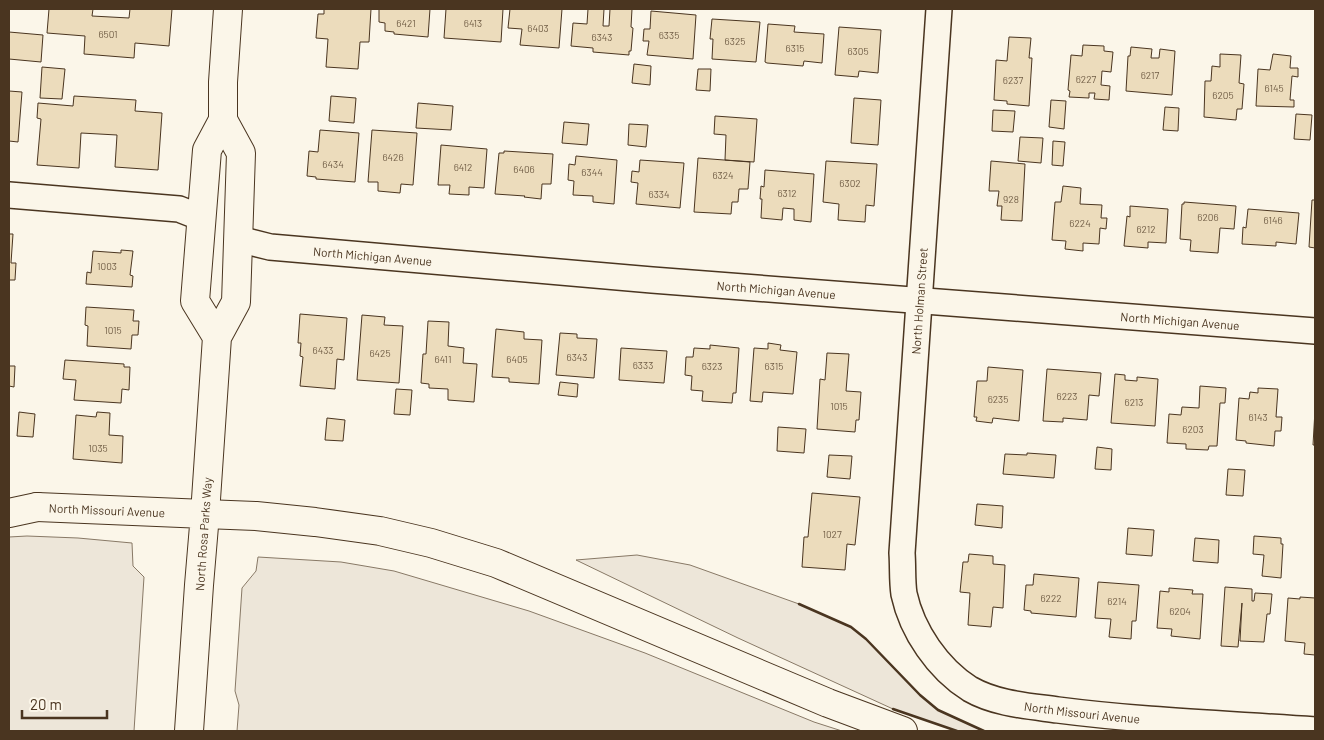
<svg xmlns="http://www.w3.org/2000/svg" width="1324" height="740" viewBox="0 0 1324 740" font-family="Barlow,sans-serif">
	<rect width="100%" height="100%" fill="#fbf6e9"/>
	<path fill="#ede6d9" stroke="#887966" d="M27,536L78,538L132,543L133,566L144,577L134,731H9V537Z
		M637,555L690,565L799,604L851,627L866,639L920,695L938,710L984,731H957L893,709L738,638L576,560Z
		M258,557L341,562L394,571L529,611L645,653L814,722L842,731H237L239,705L235,691L242,588L256,571Z"/>
	<path fill="#ecdcbc" stroke="#4a3520" d="M49,9H93L92,16L129,18L130,9H172L169,46L135,43L134,58L84,54L85,36L47,33Z
		M324,9H371L369,42H360L358,69L326,67L328,39L316,38L318,14H324Z
		M379,9H430L428,37L394,34V32L385,31V23L379,22Z
		M446,9H503L501,42L444,38Z
		M510,9H562L559,48L520,45L522,29L508,28Z
		M588,9H604L603,26H609L610,9H632L631,27L633,28L631,51H629V55L593,52V48L571,46L573,23L587,24Z
		M651,11L696,15L693,59L647,55L649,41H643L644,29H650Z
		M712,19L760,22L756,62L712,59L713,39H710Z
		M768,24L795,26L794,32L824,34L822,63L804,61L803,66L767,63L765,62Z
		M839,27L881,30L878,73L859,71L858,77L835,75Z
		M9,32L43,35L41,62L9,59Z
		M1009,37L1031,38L1029,58H1032L1029,106L1007,104V101L994,100L996,60L1007,61Z
		M1083,45L1104,46V51L1113,52L1111,72L1102,71L1101,85L1110,86L1109,100L1094,99L1095,93H1089V98L1069,97L1070,91L1068,90L1071,55L1082,56Z
		M1131,47L1152,49L1151,58H1159L1160,49L1175,51L1172,95L1126,91L1128,56H1130Z
		M1220,54L1241,55L1239,83L1244,84L1242,109H1237L1236,120L1204,117L1205,81H1211L1212,66L1220,67Z
		M1273,54L1291,56L1290,68H1298V77L1292,76L1290,100H1294V107L1256,106L1258,69L1270,70Z
		M634,64L651,66L650,85L632,83Z
		M42,67L65,69L62,99L40,98Z
		M698,69H711L710,91L696,90Z
		M9,91L22,92L18,142L9,141Z
		M74,96L136,100L135,111L162,113L158,170L115,167L117,135L81,133L79,168L37,165L41,119L37,118L38,103L73,106Z
		M331,96L356,98L354,123L329,121Z
		M854,98L881,100L878,145L851,143Z
		M1051,100L1066,101L1064,129L1049,127Z
		M418,103L453,106L451,130L416,128Z
		M1165,107L1179,108L1178,131L1163,130Z
		M993,110L1015,111L1013,132L992,131Z
		M1296,114L1312,115L1310,140L1294,139Z
		M715,116L757,119L754,162L725,160L726,135L714,134Z
		M564,122L589,124L587,145L562,143Z
		M629,124L648,125L646,147L628,145Z
		M320,130L359,133L355,182L316,179V177L307,176L309,151L318,152Z
		M372,130L417,133L413,185L401,184L400,193L378,191V182H368Z
		M1020,137L1043,138L1041,163L1018,161Z
		M1053,141L1065,142L1063,166L1052,165Z
		M441,145L487,149L484,188L469,187V195L449,194L450,185H438Z
		M504,151L553,154L551,184H542L541,199L524,197L525,196L495,194L499,153H504Z
		M576,156L617,160L614,204L593,202V196L573,195L574,181L568,180L569,164L575,165Z
		M698,158L750,162L748,189H739L738,202H732L731,214L694,212Z
		M640,160L684,163L680,208L636,204L638,183L631,182L632,171L639,172Z
		M826,161L877,164L874,206L866,205L865,222L838,220L839,204L823,202Z
		M991,161L1025,164L1022,221L1001,220L1002,206H997L999,191H989Z
		M765,170L814,174L811,222L794,220V209L783,208L782,220L761,218L762,199H760L761,186L764,187Z
		M1063,186L1081,188L1080,204L1102,205L1101,218H1107L1106,229L1100,228L1099,244L1083,243V251L1065,249L1066,241L1052,240L1055,202H1061Z
		M1312,200H1315V248L1309,247Z
		M1184,202L1236,206L1234,229L1220,228L1218,253L1190,251L1191,240L1180,239L1182,204H1184Z
		M1130,206L1168,209L1166,243L1148,242V248L1124,246L1127,216L1130,217Z
		M1248,209L1299,213L1296,244L1276,242V246L1242,244L1243,227L1246,228Z
		M9,234H13L11,263H16L15,280H9V290Z
		M121,250L133,251L130,275L133,276L132,287L86,284L87,272L91,273L93,251L121,253Z
		M86,307L134,310L133,321H139L138,335H132L131,349L87,346L88,326L85,325Z
		M300,314L347,318L344,360L337,359L335,389L300,386L303,357L300,356L301,343H298Z
		M362,315L385,317L384,325L403,326L399,383L357,380Z
		M428,321L449,322L448,346L464,348L463,363L477,364L474,402L448,400V389L429,388V384L421,383L423,354H426Z
		M496,329L524,332V339L542,340L539,384L509,382V378L492,377Z
		M560,333L577,334V338L597,339L594,378L556,375Z
		M768,343L781,345L780,350L797,352L793,394L763,392L762,402L750,401L754,348L768,349Z
		M710,345L739,348L736,393H733L732,403L702,401L703,391L691,390L692,376L685,375L686,357H693L694,348L710,349Z
		M621,348L667,351L664,383L619,380Z
		M827,353L849,354L846,391L861,392L859,420H856L855,432L817,429L820,379L825,380Z
		M65,360L124,364V367H130L129,390L122,389L121,403L74,400L76,380L63,379Z
		M9,366H15L14,387L9,386Z
		M988,367L1023,370L1019,421L993,418L992,423L976,421L977,417H974L977,381H987Z
		M1047,369L1101,373L1099,396L1089,395L1087,420L1063,418V422L1043,421Z
		M1115,374L1125,375V380L1137,381V377L1158,379L1155,426L1111,423Z
		M560,382L578,384L577,397L558,395Z
		M1200,386L1226,388L1225,403H1220L1217,446H1209L1208,450L1186,449V444L1167,443L1169,414L1181,415L1182,407L1199,408Z
		M1258,388L1278,389L1276,417H1282L1281,431H1275L1274,446L1246,443V441L1236,440L1239,398L1249,399L1250,392L1258,393Z
		M396,389L412,390L410,415L394,414Z
		M1315,410V445H1313Z
		M19,412L35,414L33,437L17,436Z
		M97,412L110,413L109,435L123,436L122,463L73,459L76,415L96,417Z
		M327,418L345,420L343,441L325,440Z
		M778,427L806,429L804,453L777,451Z
		M1097,447L1112,449L1111,470L1095,469Z
		M1027,453L1056,455L1054,478L1003,474L1005,454L1027,455Z
		M829,455L852,456L850,479L827,477Z
		M1228,469L1245,470L1243,496L1226,495Z
		M812,493L860,497L855,545L847,544L845,570L802,567L804,537H808Z
		M977,504L1003,506L1002,528L975,525Z
		M1128,528L1154,530L1152,556L1126,554Z
		M1254,536L1281,538V544H1283L1281,578L1262,576L1264,555L1253,554Z
		M1195,538L1219,540L1218,563L1193,561Z
		M969,554L993,556V564L1005,565L1003,608L993,607L991,627L968,625L970,593L960,592L963,562H968Z
		M1034,574L1079,578L1076,617L1031,613V611L1024,610L1026,585H1033Z
		M1098,582L1139,585L1136,621H1132L1131,639L1109,637L1111,619L1095,618Z
		M1225,587L1252,589V601H1254L1255,593L1272,594L1270,614H1267L1264,642L1240,641L1242,603L1238,647L1221,646Z
		M1169,588L1193,590L1192,594H1203L1200,639L1171,636L1172,629L1157,628L1160,591L1169,592Z
		M1300,597L1315,598V655L1304,654L1305,643L1285,641L1288,598L1300,599Z"/>
	<g fill="none" stroke-linecap="round" stroke-linejoin="round">
		<g stroke="#4a3520" stroke-width="28">
			<g id="minor">
				<path id="s1" d="M939,9L902,553C903,566 902,581 904,594C912,631 938,669 970,689C996,704 1029,706 1058,710C1143,721 1230,724 1315,730"/>
				<path d="M9,195L179,209L202,218"/>
				<path id="s2" d="M238,239L270,247L652,280L1315,331"/>
			</g>
		</g>
		<g stroke="#4a3520" stroke-width="30">
			<path id="tertiary" d="M217,337L195,301L207,150L223,120
				M205,514L217,337L236,302L241,153L223,120V82L228,9"/>
		</g>
		<g stroke="#4a3520" stroke-width="30">
			<g id="secondary">
				<path id="s3" d="M37,507L205,514L199,585L189,731"/>
			</g>
		</g>
		<g stroke="#4a3520" stroke-width="30">
			<path id="motorway" d="M9,513L37,507
				M205,514L256,516L315,522L380,531L431,543L496,563L828,703L903,731"/>
		</g>
		<use href="#minor" stroke="#fbf6e9" stroke-width="25"/>
		<use href="#tertiary" stroke="#fbf6e9" stroke-width="28"/>
		<use href="#secondary" stroke="#fbf6e9" stroke-width="28"/>
		<use href="#motorway" stroke="#fbf6e9" stroke-width="28"/>
		<path stroke="#4a3520" stroke-width="2.5" d="M799,604L851,627L866,639L920,695L938,710L984,731
			M893,709L957,731"/>
	</g>
	<g text-anchor="middle" dominant-baseline="central" stroke-width="4" stroke-linejoin="round" paint-order="stroke">
		<g font-size="10" fill="#725f47">
			<text x="406" y="23">6421</text>
			<text x="473" y="23">6413</text>
			<text x="538" y="28">6403</text>
			<text x="108" y="34">6501</text>
			<text x="669" y="35">6335</text>
			<text x="602" y="37">6343</text>
			<text x="735" y="41">6325</text>
			<text x="795" y="48">6315</text>
			<text x="858" y="51">6305</text>
			<text x="1150" y="75">6217</text>
			<text x="1086" y="79">6227</text>
			<text x="1013" y="80">6237</text>
			<text x="1274" y="88">6145</text>
			<text x="1223" y="95">6205</text>
			<text x="393" y="157">6426</text>
			<text x="333" y="164">6434</text>
			<text x="463" y="167">6412</text>
			<text x="524" y="169">6406</text>
			<text x="592" y="172">6344</text>
			<text x="723" y="175">6324</text>
			<text x="850" y="183">6302</text>
			<text x="787" y="193">6312</text>
			<text x="659" y="194">6334</text>
			<text x="1011" y="199">928</text>
			<text x="1208" y="217">6206</text>
			<text x="1273" y="220">6146</text>
			<text x="1080" y="223">6224</text>
			<text x="1146" y="229">6212</text>
			<text x="107" y="266">1003</text>
			<text x="113" y="330">1015</text>
			<text x="323" y="350">6433</text>
			<text x="380" y="353">6425</text>
			<text x="577" y="357">6343</text>
			<text x="443" y="359">6411</text>
			<text x="517" y="359">6405</text>
			<text x="643" y="365">6333</text>
			<text x="712" y="366">6323</text>
			<text x="774" y="366">6315</text>
			<text x="1067" y="396">6223</text>
			<text x="998" y="399">6235</text>
			<text x="1134" y="402">6213</text>
			<text x="839" y="406">1015</text>
			<text x="1258" y="417">6143</text>
			<text x="1193" y="429">6203</text>
			<text x="98" y="448">1035</text>
			<text x="832" y="534">1027</text>
			<text x="1051" y="598">6222</text>
			<text x="1117" y="601">6214</text>
			<text x="1180" y="611">6204</text>
		</g>
		<g font-size="12" fill="#4a3520" stroke="#fbf6e9">
			<text stroke="none"><textPath href="#s2" startOffset="136">North Michigan Avenue</textPath></text>
			<text stroke="none"><textPath href="#s2" startOffset="541">North Michigan Avenue</textPath></text>
			<text transform="translate(919 301) rotate(-86)">North Holman Street</text>
			<text stroke="none"><textPath href="#s2" startOffset="946">North Michigan Avenue</textPath></text>
			<text stroke="none"><textPath href="#s3" startOffset="70">North Missouri Avenue</textPath></text>
			<text transform="translate(203 534) rotate(-86)">North Rosa Parks Way</text>
			<text stroke="none"><textPath href="#s1" startOffset="820">North Missouri Avenue</textPath></text>
		</g>
	</g>
	<rect width="1324" height="740" fill="none" stroke="#4a3520" stroke-width="20"/>
	<path d="M22 710v8h85v-8" fill="none" stroke="#4a3520" stroke-width="2.5"/>
	<text x="30" y="710" font-size="15" fill="#4a3520" stroke="#fbf6e9" stroke-width="4" paint-order="stroke">20 m</text>
</svg>
